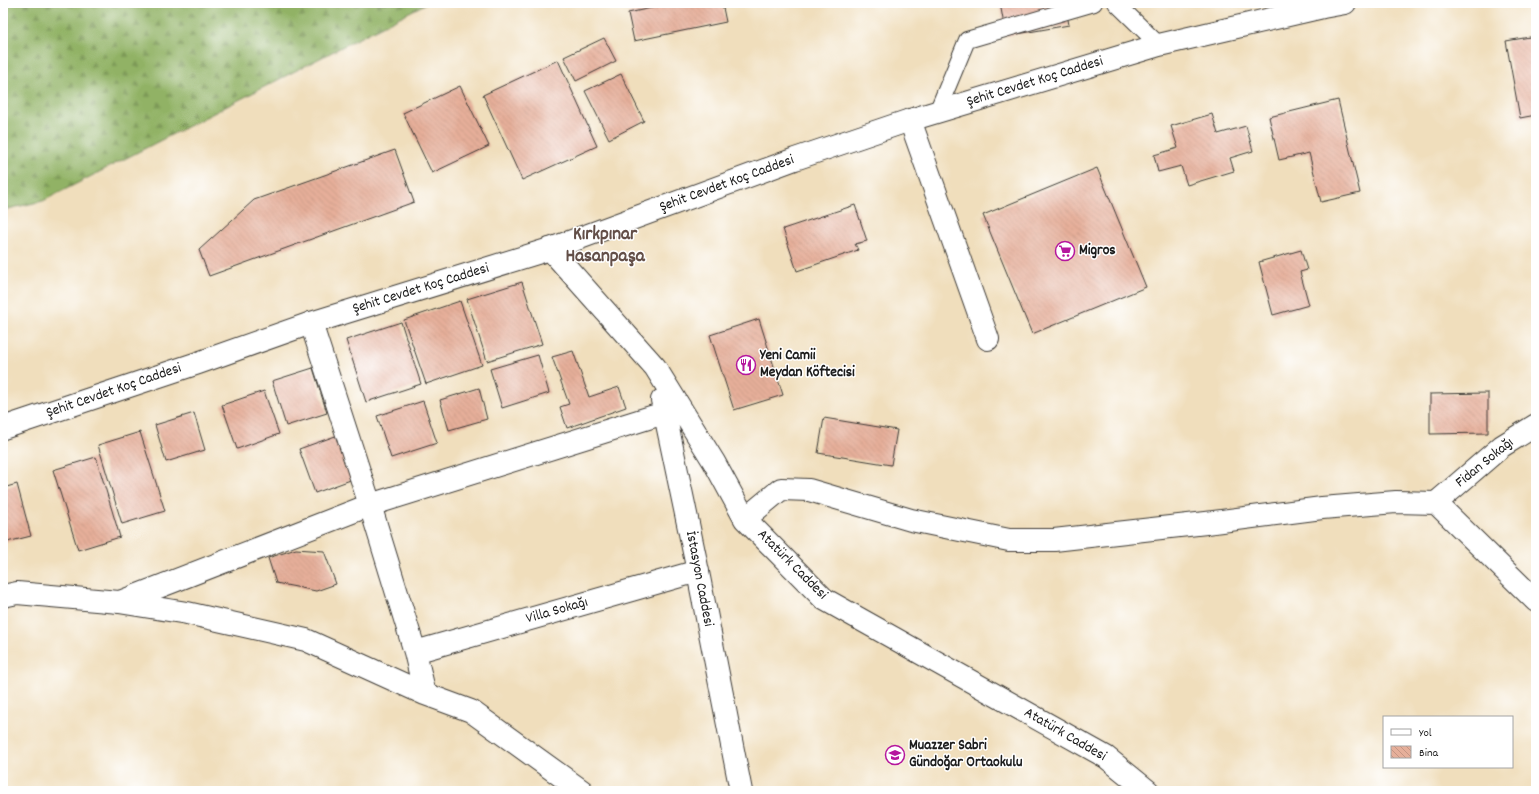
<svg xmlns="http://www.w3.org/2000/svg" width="1539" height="794" viewBox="0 0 1539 794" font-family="Dekko,sans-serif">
	<defs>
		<pattern id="forest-firs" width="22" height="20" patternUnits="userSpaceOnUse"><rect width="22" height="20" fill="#91b265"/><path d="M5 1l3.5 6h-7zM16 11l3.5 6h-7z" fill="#7c9857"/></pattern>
		<pattern id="building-back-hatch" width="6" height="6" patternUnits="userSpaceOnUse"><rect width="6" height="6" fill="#e6af9a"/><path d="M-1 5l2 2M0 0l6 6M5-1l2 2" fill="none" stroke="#c59684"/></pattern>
	</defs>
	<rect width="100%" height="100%" fill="#fff"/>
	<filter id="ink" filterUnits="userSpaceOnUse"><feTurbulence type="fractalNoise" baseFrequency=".025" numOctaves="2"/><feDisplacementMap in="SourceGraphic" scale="8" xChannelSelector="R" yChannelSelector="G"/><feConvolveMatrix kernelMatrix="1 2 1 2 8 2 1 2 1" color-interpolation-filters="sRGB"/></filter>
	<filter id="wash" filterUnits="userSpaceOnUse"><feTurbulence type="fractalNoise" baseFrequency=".012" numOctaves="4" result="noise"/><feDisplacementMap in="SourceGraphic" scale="16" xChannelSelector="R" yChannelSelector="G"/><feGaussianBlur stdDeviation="0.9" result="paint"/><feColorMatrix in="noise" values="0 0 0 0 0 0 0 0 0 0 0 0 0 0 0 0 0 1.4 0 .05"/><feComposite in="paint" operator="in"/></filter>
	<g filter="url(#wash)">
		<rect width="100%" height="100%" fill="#f0debc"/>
		<path fill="url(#forest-firs)" stroke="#566740" d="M3,3H427L43,201L3,210Z"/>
		<g id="blocks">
			<path fill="url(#building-back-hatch)" d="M675,3H722L726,22L634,41L628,13Z
				M1000,3H1065L1069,25L1006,36Z
				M1536,36V115L1520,118L1506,41Z
				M604,38L616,61L576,81L564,57Z
				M558,60L597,146L522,180L483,95Z
				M621,74L644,121L609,139L585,91Z
				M460,86L489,146L432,173L403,113Z
				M1338,100L1360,193L1321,202L1309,153L1279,160L1269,117Z
				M1212,114L1218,134L1246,126L1253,151L1230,158L1234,171L1187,185L1181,166L1158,172L1154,155L1178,148L1171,126Z
				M395,150L414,202L209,276L199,250L254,200Z
				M1097,168L1146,287L1032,334L983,215Z
				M855,205L867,241L855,244L858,250L797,271L783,229Z
				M1536,233V244H1535L1534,234Z
				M1301,250L1307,270L1300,272L1309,305L1273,315L1259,262Z
				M522,282L542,344L487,361L467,299Z
				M460,301L482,365L426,384L404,320Z
				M759,319L783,395L734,410L710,335Z
				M401,322L421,384L366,402L346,340Z
				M573,351L589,397L619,387L626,407L567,428L560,407L569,404L552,357Z
				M538,355L549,393L502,408L490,369Z
				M313,368L327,413L286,426L272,381Z
				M479,388L487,419L449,430L440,400Z
				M264,391L279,434L237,449L222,405Z
				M1488,393V433L1430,434V394Z
				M423,401L437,443L391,458L377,416Z
				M194,413L205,450L166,462L155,425Z
				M824,418L897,430L891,465L818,453Z
				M140,432L165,511L122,524L98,445Z
				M341,434L356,478L315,493L299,449Z
				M96,457L120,537L78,550L53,470Z
				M17,484L31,536L3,543V510H5L3,503V488Z
				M296,549L324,551L336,584L316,591L276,583L268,558Z"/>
		</g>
	</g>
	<g filter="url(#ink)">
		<use href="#blocks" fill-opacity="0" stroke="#3c3934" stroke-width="1"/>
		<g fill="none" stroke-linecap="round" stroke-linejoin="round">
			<g stroke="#3c3934" stroke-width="18">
				<path id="lane" d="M1116,3L1159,45
					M937,112L967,40L1094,3"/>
			</g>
			<g stroke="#3c3934" stroke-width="24">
				<path id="street" d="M910,120L988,339
					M550,249L655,367L714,462L745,519L824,599L1106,757L1148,791
					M311,323L370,505L415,652L425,694
					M662,400L695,557L741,791
					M1436,503L1502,446L1536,425
					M745,519L781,489L809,490L911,520L1009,540H1054L1206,523L1322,508L1396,502L1436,503L1536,601
					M3,596L17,593L119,602L187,613L306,640L425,694L471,711L582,791
					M120,602L370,505L664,413
					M415,652L698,571"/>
			</g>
			<g stroke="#3c3934" stroke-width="24">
				<path id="secondary" d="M3,428L198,363L311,323L550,249L795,159L910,120L1159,45L1323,7L1345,3"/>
			</g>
			<use href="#lane" stroke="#fff" stroke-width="16"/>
			<use href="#street" stroke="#fff" stroke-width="22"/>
			<use href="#secondary" stroke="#fff" stroke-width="22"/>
		</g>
	</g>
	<defs>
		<g id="supermarket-ring" transform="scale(1)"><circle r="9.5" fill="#fff" stroke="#b5179e" stroke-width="1.5"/><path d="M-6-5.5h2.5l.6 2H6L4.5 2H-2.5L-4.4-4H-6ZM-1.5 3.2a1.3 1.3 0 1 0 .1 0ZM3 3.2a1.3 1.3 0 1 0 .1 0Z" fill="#b5179e"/></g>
		<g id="restaurant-ring" transform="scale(1)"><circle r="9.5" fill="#fff" stroke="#b5179e" stroke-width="1.5"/><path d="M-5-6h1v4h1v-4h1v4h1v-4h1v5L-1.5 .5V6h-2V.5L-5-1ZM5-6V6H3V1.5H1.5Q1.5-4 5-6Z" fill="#b5179e"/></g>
		<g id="school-ring" transform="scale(1)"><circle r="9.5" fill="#fff" stroke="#b5179e" stroke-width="1.5"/><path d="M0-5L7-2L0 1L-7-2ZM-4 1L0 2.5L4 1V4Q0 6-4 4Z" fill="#b5179e"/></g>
	</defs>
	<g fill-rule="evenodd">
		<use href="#supermarket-ring" x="1065" y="251"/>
		<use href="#restaurant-ring" x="746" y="365"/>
		<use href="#school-ring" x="895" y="755"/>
	</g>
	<g text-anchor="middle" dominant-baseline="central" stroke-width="3" stroke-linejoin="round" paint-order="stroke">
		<g font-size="15" fill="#1c1c1c" stroke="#fff">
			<text transform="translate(1035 82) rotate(-17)">Şehit Cevdet Koç Caddesi</text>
			<text transform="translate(727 184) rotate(-20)">Şehit Cevdet Koç Caddesi</text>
			<text transform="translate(421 289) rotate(-17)">Şehit Cevdet Koç Caddesi</text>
			<text transform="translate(114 391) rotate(-19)">Şehit Cevdet Koç Caddesi</text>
			<text transform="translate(1485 463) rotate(-39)">Fidan Sokağı</text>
			<text transform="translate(792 565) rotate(45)">Atatürk Caddesi</text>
			<text transform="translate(699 579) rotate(79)">İstasyon Caddesi</text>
			<text transform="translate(557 611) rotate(-16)">Villa Sokağı</text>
			<text transform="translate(1065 735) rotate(30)">Atatürk Caddesi</text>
		</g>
		<g font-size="15" font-weight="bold" fill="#1c1c1c" stroke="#fff" text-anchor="start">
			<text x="1079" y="251">Migros</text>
			<text x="760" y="356">Yeni Camii<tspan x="760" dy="17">Meydan Köftecisi</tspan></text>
			<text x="909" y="746">Muazzer Sabri<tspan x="909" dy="17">Gündoğar Ortaokulu</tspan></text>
		</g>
		<g font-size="19" font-weight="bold" fill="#634f48" stroke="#fff">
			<text x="605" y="235">Kırkpınar<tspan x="605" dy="22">Hasanpaşa</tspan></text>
		</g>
	</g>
	<rect width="1539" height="794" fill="none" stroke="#fff" stroke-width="16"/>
	<rect x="1383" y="716" width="130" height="52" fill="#ffffff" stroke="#a4a4a4"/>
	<rect x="1391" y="729" width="20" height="6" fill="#ffffff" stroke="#a4a4a4"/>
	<text x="1419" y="736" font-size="12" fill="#1c1c1c">Yol</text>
	<rect x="1391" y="746" width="20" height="12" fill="url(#building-back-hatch)" stroke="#a4a4a4"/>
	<text x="1419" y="756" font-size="12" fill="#1c1c1c">Bina</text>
</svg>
